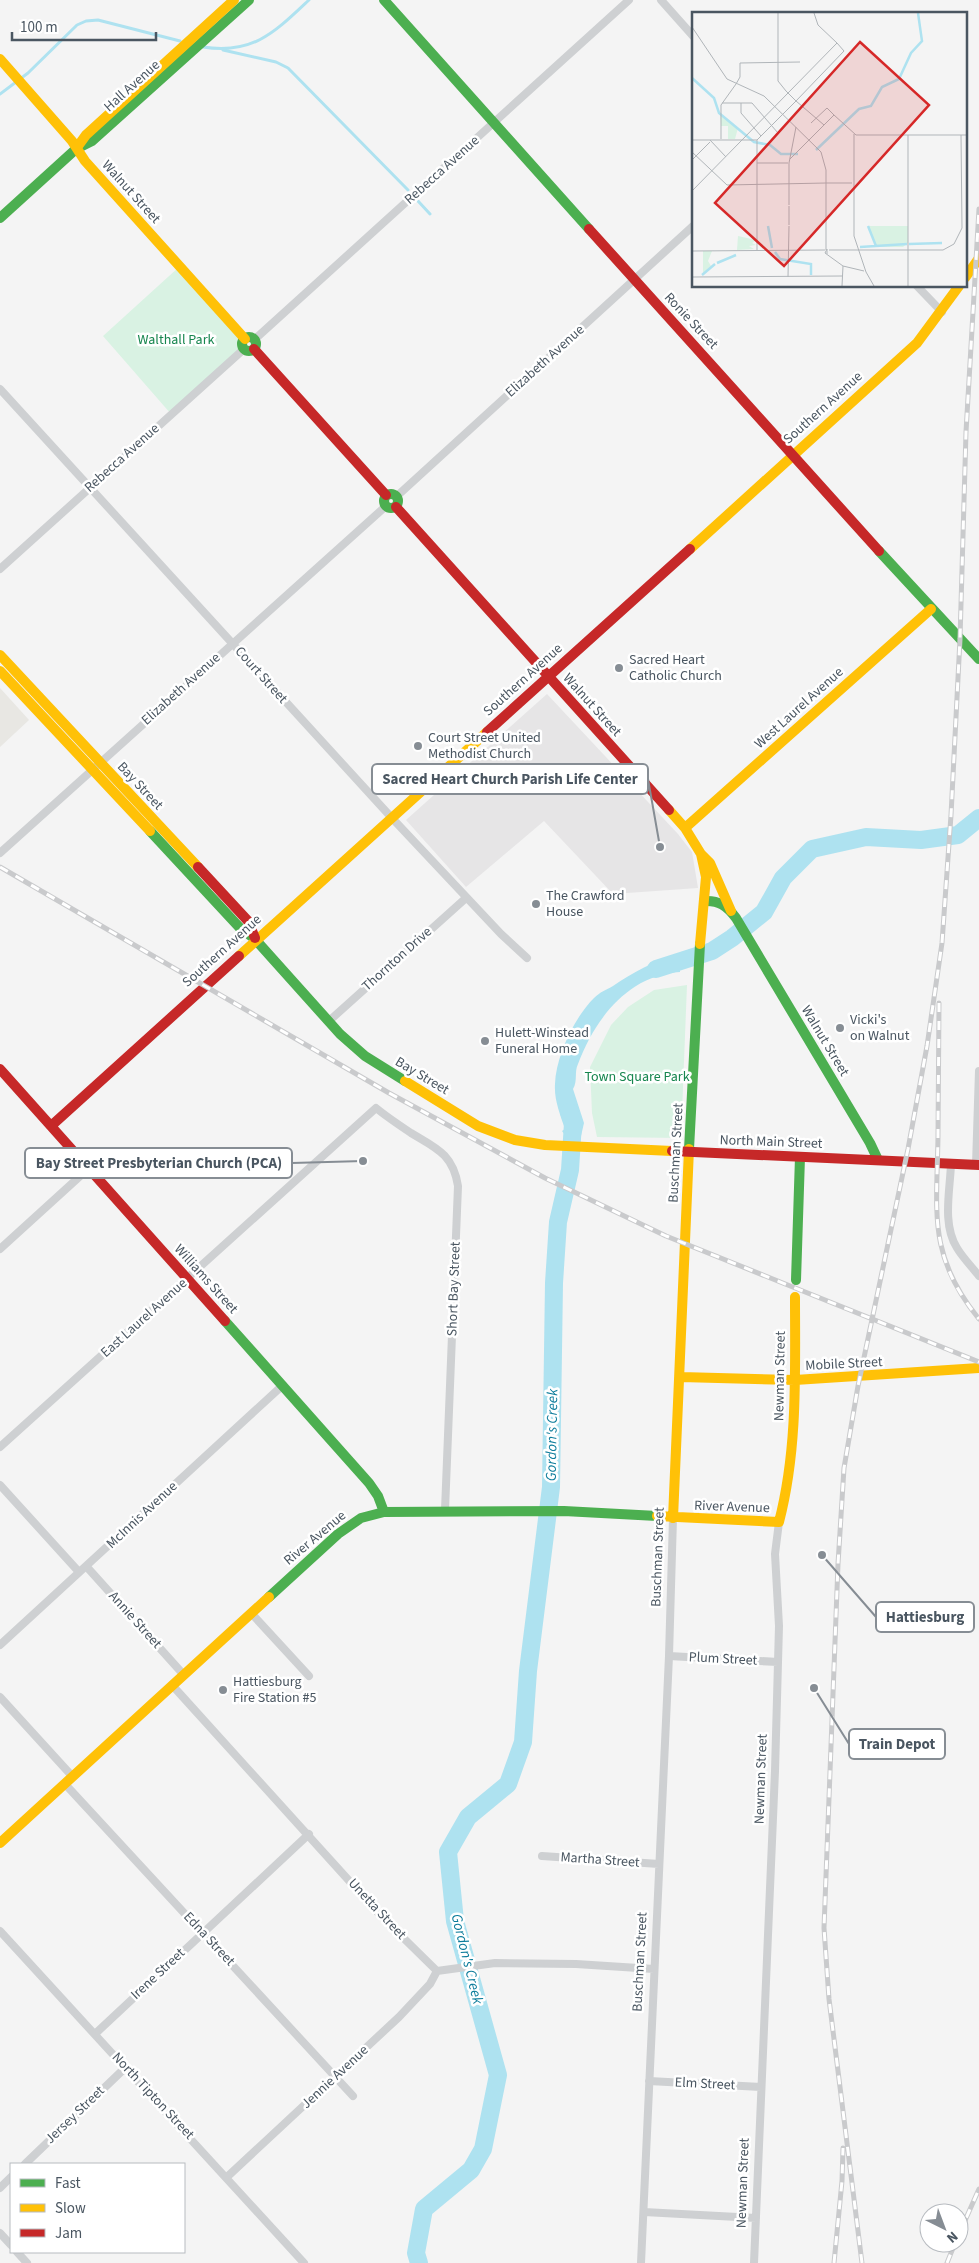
<svg xmlns="http://www.w3.org/2000/svg" width="979" height="2263" viewBox="0 0 979 2263" font-family="'Source Sans 3',sans-serif">
	<rect width="100%" height="100%" fill="#f4f4f4"/>
	<path fill="#e8e7e3" d="M0,688L29,720L0,747Z"/>
	<path fill="#e6e5e6" d="M547,694L678,834L692,852L698,888L613,894L544,821L466,887L406,820Z"/>
	<path fill="#d9f2e3" d="M179,267L244,341L243,347L171,414L103,336Z
		M687,985L681,1138L597,1137L592,1113L590,1067L611,1025L628,1007L654,990Z"/>
	<path fill="#aee2f0" d="M679,956L680,972C628,975 595,1019 578,1064C574,1072 578,1081 573,1089L584,1123L581,1136L565,1135L562,1131L565,1129C560,1114 554,1100 555,1084C556,1056 574,1018 594,998C600,992 606,990 613,986C634,972 654,960 679,956Z"/>
	<g fill="none" stroke-linecap="round" stroke-linejoin="round">
		<path stroke="#aee2f0" stroke-width="3" d="M203,47C253,55 275,32 309,0
			M223,50L276,62L288,68L408,190
			M0,94L28,73L77,25L86,21L98,20L180,41
			M418,201L430,214"/>
		<path stroke="#aee2f0" stroke-width="18" d="M656,969L712,951L732,938L764,912L783,878L812,849L866,837L921,840L958,835L979,818
			M419,2263L416,2253L424,2209L471,2170L483,2149L498,2075L455,1921L448,1852L468,1817L508,1784L523,1742L528,1671L551,1487L554,1283L558,1222L570,1170L573,1123L569,1112"/>
		<path stroke="#ced0d2" stroke-width="8" d="M661,0L693,36
			M917,286L942,312
			M254,340L629,0
			M0,389L391,817L501,934L527,958
			M397,496L693,226
			M0,569L244,349
			M0,853L386,506
			M329,1021L466,898
			M951,1164C950,1191 942,1224 957,1248C963,1258 972,1267 979,1276
			M976,1165L979,1071
			M0,1249L89,1168
			M0,1447L376,1108C387,1117 399,1125 411,1133C436,1148 453,1154 458,1186L445,1510
			M0,1485L79,1572
			M86,1566L183,1674
			M251,1613L309,1676
			M0,1645L283,1385
			M669,1656L778,1662
			M172,1685L381,1916L437,1971L495,1963L576,1964L654,1969
			M0,1697L72,1776
			M65,1784L353,2096
			M542,1856L659,1864
			M0,1931L304,2263
			M95,2034L309,1834
			M649,2081L761,2087
			M25,2164L126,2067
			M227,2177L399,2017L430,1984L437,1971
			M0,2188L11,2177
			M644,2212L756,2218
			M0,2233L11,2245
			M17,2252L27,2263
			M641,2263L669,1656L673,1518
			M754,2263L775,1771L779,1626L775,1554L779,1522"/>
		<path stroke="#4caf50" stroke-width="10" d="M384,0L589,229
			M0,218L76,149L92,141L249,0
			M242 344a7 7 0 1 1 14 0a7 7 0 1 1-14 0Z
			M384 501a7 7 0 1 1 14 0a7 7 0 1 1-14 0Z
			M879,551L979,659
			M150,831L240,928L255,939L340,1034L365,1056L405,1081
			M704,901C719,900 727,906 736,918L870,1143L878,1160
			M689,1149L700,944
			M796,1280L800,1157
			M225,1321L369,1483L378,1496L384,1512
			M269,1597L338,1534L361,1518L384,1512L564,1511L657,1516"/>
		<path stroke="#ffc107" stroke-width="10" d="M0,59L72,141L85,161L245,339
			M78,146L86,135L234,0
			M965,278L979,258
			M690,549L917,343L959,286
			M0,655L198,867
			M0,671L150,831
			M669,810L685,828L701,854L710,863L731,911
			M685,828L931,609
			M700,944L706,877L701,854
			M239,956L487,732
			M405,1081L478,1126L515,1140L545,1145L672,1151
			M681,1377L795,1380L979,1368
			M657,1516L779,1522C798,1449 795,1372 795,1297
			M673,1518L689,1149
			M0,1843L269,1597"/>
		<path stroke="#c62828" stroke-width="10" d="M589,229L879,551
			M254,349L386,495
			M396,507L669,810
			M487,732L690,549
			M198,867L248,921L255,938
			M0,1069L225,1321
			M51,1126L239,956
			M672,1151L979,1165"/>
		<g stroke="#c9cacc" stroke-width="5">
			<path id="rail" d="M0,867L389,1093L545,1178L666,1236L979,1362
				M939,1003C939,1047 938,1091 938,1136C937,1212 927,1255 979,1319
				M959,2234L979,2189
				M834,2263L842,2181L843,2148
				M862,2263L829,1999L824,1928L838,1564L844,1468L858,1386L908,1149L927,1046L942,943L951,815L960,639L966,432L979,209
				M947,2263L955,2243"/>
		</g>
		<use href="#rail" stroke="#fff" stroke-width="3" stroke-dasharray="9" stroke-linecap="butt"/>
	</g>
	<g fill="#868d94" stroke="#fff" stroke-width="2">
		<circle cx="619" cy="668" r="5"/>
		<circle cx="418" cy="746" r="5"/>
		<circle cx="536" cy="904" r="5"/>
		<circle cx="840" cy="1028" r="5"/>
		<circle cx="485" cy="1041" r="5"/>
		<circle cx="223" cy="1690" r="5"/>
	</g>
	<g text-anchor="middle" dominant-baseline="central" stroke-width="5" stroke-linejoin="round" paint-order="stroke">
		<g font-size="14" fill="#4a5661" stroke="#fff">
			<text transform="translate(132 86) rotate(-42)">Hall Avenue</text>
			<text transform="translate(442 170) rotate(-42)">Rebecca Avenue</text>
			<text transform="translate(131 192) rotate(48)">Walnut Street</text>
			<text transform="translate(691 321) rotate(47)">Ronie Street</text>
			<text transform="translate(545 361) rotate(-42)">Elizabeth Avenue</text>
			<text transform="translate(823 408) rotate(-42)">Southern Avenue</text>
			<text transform="translate(122 458) rotate(-42)">Rebecca Avenue</text>
			<text transform="translate(261 675) rotate(48)">Court Street</text>
			<text transform="translate(523 680) rotate(-42)">Southern Avenue</text>
			<text transform="translate(181 689) rotate(-42)">Elizabeth Avenue</text>
			<text transform="translate(592 705) rotate(48)">Walnut Street</text>
			<text transform="translate(799 708) rotate(-42)">West Laurel Avenue</text>
			<text transform="translate(140 786) rotate(47)">Bay Street</text>
			<text transform="translate(222 951) rotate(-42)">Southern Avenue</text>
			<text transform="translate(397 959) rotate(-42)">Thornton Drive</text>
			<text transform="translate(825 1041) rotate(59)">Walnut Street</text>
			<text transform="translate(422 1076) rotate(31)">Bay Street</text>
			<text transform="translate(771 1142) rotate(2)">North Main Street</text>
			<text transform="translate(676 1153) rotate(-87)">Buschman Street</text>
			<text transform="translate(206 1279) rotate(48)">Williams Street</text>
			<text transform="translate(454 1289) rotate(-88)">Short Bay Street</text>
			<text transform="translate(144 1318) rotate(-42)">East Laurel Avenue</text>
			<text transform="translate(844 1364) rotate(-3)">Mobile Street</text>
			<text transform="translate(780 1376) rotate(-89)">Newman Street</text>
			<text transform="translate(732 1507) rotate(2)">River Avenue</text>
			<text transform="translate(142 1515) rotate(-43)">McInnis Avenue</text>
			<text transform="translate(315 1538) rotate(-40)">River Avenue</text>
			<text transform="translate(658 1557) rotate(-88)">Buschman Street</text>
			<text transform="translate(135 1620) rotate(48)">Annie Street</text>
			<text transform="translate(723 1659) rotate(3)">Plum Street</text>
			<text transform="translate(761 1779) rotate(-88)">Newman Street</text>
			<text transform="translate(600 1860) rotate(4)">Martha Street</text>
			<text transform="translate(377 1909) rotate(47)">Unetta Street</text>
			<text transform="translate(209 1939) rotate(47)">Edna Street</text>
			<text transform="translate(640 1962) rotate(-87)">Buschman Street</text>
			<text transform="translate(158 1974) rotate(-43)">Irene Street</text>
			<text transform="translate(335 2077) rotate(-43)">Jennie Avenue</text>
			<text transform="translate(705 2084) rotate(3)">Elm Street</text>
			<text transform="translate(153 2096) rotate(47)">North Tipton Street</text>
			<text transform="translate(75 2115) rotate(-44)">Jersey Street</text>
			<text transform="translate(743 2183) rotate(-88)">Newman Street</text>
		</g>
		<g font-size="14" fill="#17864f" stroke="#fff">
			<text x="176" y="340">Walthall Park</text>
			<text x="637" y="1077">Town Square Park</text>
		</g>
		<g font-size="14" fill="#4a5661" stroke="#fff" text-anchor="start">
			<text x="629" y="660">Sacred Heart<tspan x="629" dy="16">Catholic Church</tspan></text>
			<text x="428" y="738">Court Street United<tspan x="428" dy="16">Methodist Church</tspan></text>
			<text x="546" y="896">The Crawford<tspan x="546" dy="16">House</tspan></text>
			<text x="850" y="1020">Vicki's<tspan x="850" dy="16">on Walnut</tspan></text>
			<text x="495" y="1033">Hulett-Winstead<tspan x="495" dy="16">Funeral Home</tspan></text>
			<text x="233" y="1682">Hattiesburg<tspan x="233" dy="16">Fire Station #5</tspan></text>
		</g>
		<g font-size="15" font-style="italic" fill="#0c7c9b" stroke="#fff">
			<text transform="translate(552 1435) rotate(-89)">Gordon's Creek</text>
			<text transform="translate(467 1959) rotate(76)">Gordon's Creek</text>
		</g>
	</g>
	<g transform="translate(692 12)">
		<rect width="275" height="275" fill="#f4f4f4"/>
		<path d="M28,101L46,116L43,127H36V114H29ZM176,214H216V231L211,235H184ZM46,224L64,228L60,231L64,233L57,234L62,237L45,238ZM11,239H20L16,249L19,254L11,261Z" fill="#d9f2e3"/>
		<path fill="none" stroke="#aee2f0" stroke-width="2.5" d="M0,66L22,86L27,101L62,130L78,133L89,142H106M124,138L167,97L179,94L190,75L207,67L219,41L230,29L226,1M76,214L80,236M176,214L184,234M217,232L250,231M168,235L215,232M83,240L88,247L119,252V263M25,251L44,243M10,263L23,252"/>
		<path fill="none" stroke="#b0b5b9" stroke-width="1" d="M86,1V69L94,79M0,15L35,67L72,84L129,140L134,158V238M44,72L48,65V51L108,50M30,91H60L86,121M49,91V101L69,124M119,111L135,96L142,103M132,113L104,89L152,39L145,31M162,122V224L174,260L182,274M216,123V274M29,127V93L44,72M0,128H65L104,89L94,79M18,128L34,145M65,128V239M117,128L142,103L164,123H275M0,140L35,173L134,171M98,147L117,128M0,148L18,130M65,151H96M134,171H160M0,179L145,31L126,13L122,1M97,193V151L104,115M97,194V213M137,238H251L262,232L270,216L269,123M0,239L133,238M135,242V237L133,241L151,254L150,274M151,254L172,259M0,265L150,264M96,265L97,214"/>
		<path fill="#d62828" fill-opacity="0.15" stroke="#d62828" stroke-width="2.5" d="M168,30L237,93L92,254L23,191Z"/>
		<rect width="275" height="275" fill="none" stroke="#4a5661" stroke-width="2.5"/>
	</g>
	<path fill="none" stroke="#868d94" stroke-width="2" d="M660 847L648 779M363 1161L292 1163M822 1555L876 1617M814 1688L849 1744"/>
	<g fill="#868d94" stroke="#fff" stroke-width="2">
		<circle cx="660" cy="847" r="5"/>
		<circle cx="363" cy="1161" r="5"/>
		<circle cx="822" cy="1555" r="5"/>
		<circle cx="814" cy="1688" r="5"/>
	</g>
	<g fill="#fff" stroke="#868d94" stroke-width="2">
		<rect x="372" y="764" width="276" height="30" rx="5"/>
		<rect x="25" y="1148" width="267" height="30" rx="5"/>
		<rect x="876" y="1602" width="98" height="30" rx="5"/>
		<rect x="849" y="1729" width="96" height="30" rx="5"/>
	</g>
	<g font-size="15" text-anchor="middle" font-weight="bold" fill="#4a5661">
		<text x="510" y="784">Sacred Heart Church Parish Life Center</text>
		<text x="159" y="1168">Bay Street Presbyterian Church (PCA)</text>
		<text x="925" y="1622">Hattiesburg</text>
		<text x="897" y="1749">Train Depot</text>
	</g>
	<rect x="10" y="2163" width="175" height="90" fill="#ffffff" stroke="#b7bbc0"/>
	<rect x="20" y="2179" width="25" height="8" fill="#4caf50" stroke="#b7bbc0"/>
	<text x="55" y="2188" font-size="15" fill="#4a5661">Fast</text>
	<rect x="20" y="2204" width="25" height="8" fill="#ffc107" stroke="#b7bbc0"/>
	<text x="55" y="2213" font-size="15" fill="#4a5661">Slow</text>
	<rect x="20" y="2229" width="25" height="8" fill="#c62828" stroke="#b7bbc0"/>
	<text x="55" y="2238" font-size="15" fill="#4a5661">Jam</text>
	<g transform="translate(944 2228) rotate(138)"><circle r="24" fill="#ffffff" stroke="#b7bbc0"/>
	<path d="M0-4L9 19L0 12L-9 19Z" fill="#868d94"/>
	<text y="-8" font-size="14" font-weight="bold" text-anchor="middle" fill="#4a5661">N</text>
	</g>
	<path d="M12 32v8h144v-8" fill="none" stroke="#4a5661" stroke-width="2.5"/>
	<text x="20" y="32" font-size="15" fill="#4a5661" stroke="#ffffff" stroke-width="4" paint-order="stroke">100 m</text>
</svg>
